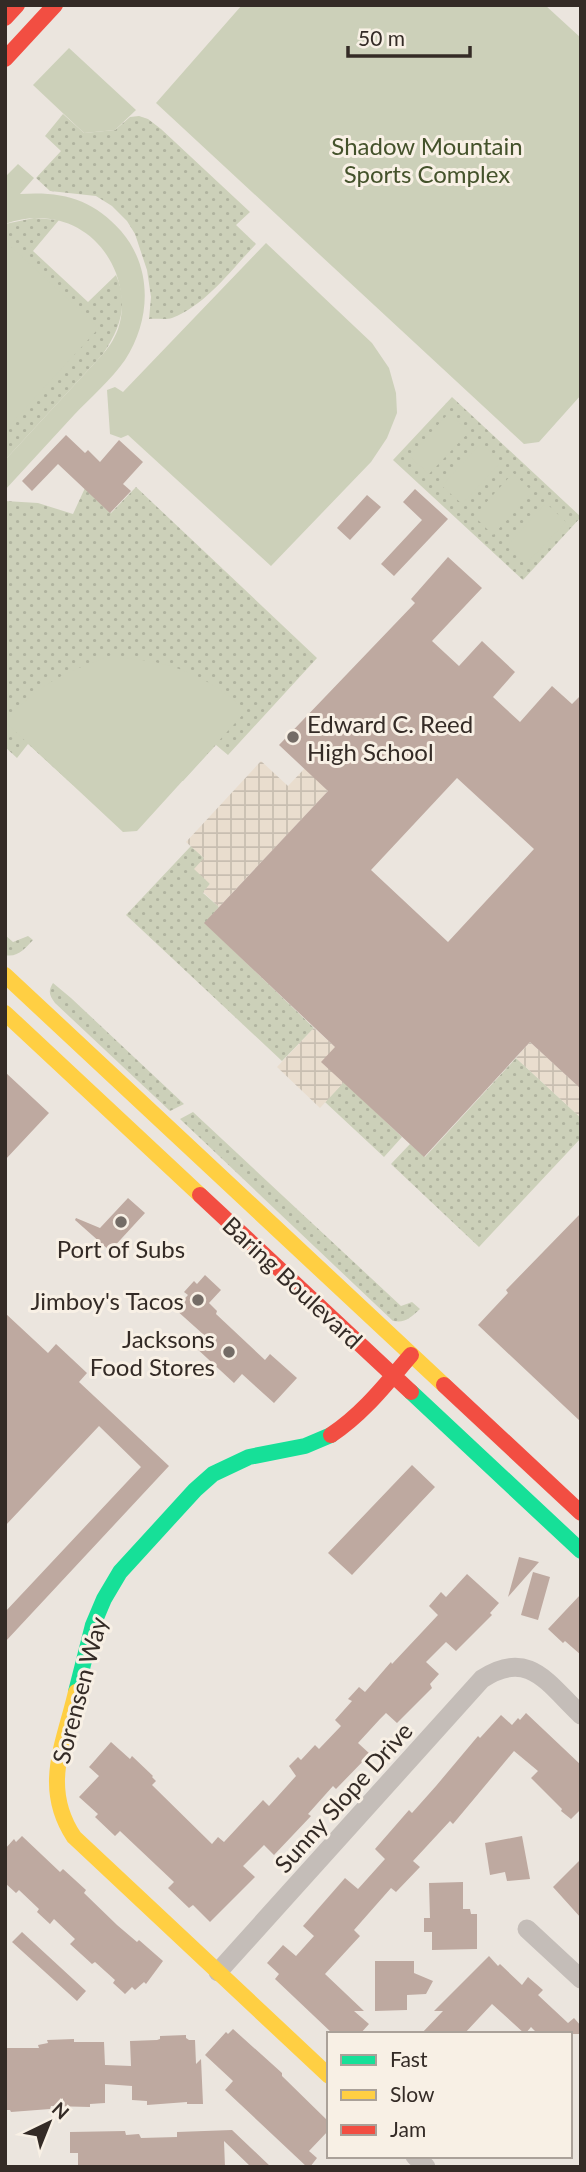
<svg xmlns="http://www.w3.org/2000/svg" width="586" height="2172" viewBox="0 0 586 2172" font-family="Lato,sans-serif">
	<defs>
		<pattern id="grass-dots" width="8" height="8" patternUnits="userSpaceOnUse" patternTransform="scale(1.75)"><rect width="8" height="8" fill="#ccd0b9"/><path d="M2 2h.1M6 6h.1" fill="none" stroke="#b0b39f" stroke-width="1.8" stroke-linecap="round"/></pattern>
		<pattern id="plaza-grid" width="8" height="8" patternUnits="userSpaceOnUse" patternTransform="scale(1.75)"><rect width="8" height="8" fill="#e9ddce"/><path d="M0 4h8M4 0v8" fill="none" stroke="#c8beb1"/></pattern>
	</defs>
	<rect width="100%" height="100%" fill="#ebe5de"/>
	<path fill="url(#grass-dots)" d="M63,114L84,133L115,130L130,117L139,116L148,119L161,129L250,212L236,225L256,244C231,270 206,305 172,318C166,320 156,318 149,319L151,297L147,270L135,234L127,221L112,206L96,196L50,191L36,178L61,151L45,136Z
		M34,218L59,220L33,251L88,302L116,275C129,304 120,329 103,354L5,460V224Z
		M452,397L581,517L523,580L393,460Z
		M136,487L317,658L228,755L216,745L183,781L73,785L28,744L17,758L5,747V501L38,503L73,514L85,488L111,513Z
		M191,846L204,858L210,884L203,893L219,907L205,923L314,1028L282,1061L126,915Z
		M5,935L13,942L28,936L33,940C25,948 18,958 5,955Z
		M53,983L71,998L184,1104L170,1111L55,1003C49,995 48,991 53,983Z
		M516,1058L581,1118V1138L479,1247L391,1164L410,1144L425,1157Z
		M344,1082L402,1137L384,1157L325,1102Z
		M193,1112L401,1306L412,1302L420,1309C410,1318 406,1323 393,1321L180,1119Z"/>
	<path fill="#ccd0b9" d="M242,5H545L581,38V395L539,442L524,444L156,103Z
		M69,48L136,110L115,130L84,133L33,85Z
		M18,164L34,178L20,194C62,191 93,199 121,231C153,268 151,320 125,360C112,379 90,398 74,415C51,440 28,465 5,490V460L103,354C107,349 112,343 115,336C125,316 123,293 116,273C98,227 52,207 5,224V177Z
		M5,241L99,328L5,430Z
		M266,243L372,343L389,368L396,393L397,413L387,438L371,462L271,566L128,435L121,438L110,434L107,390L115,387L123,392Z
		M449,413L469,432L429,474L409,456Z
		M481,443L501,462L462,504L442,486Z
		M513,473L533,492L493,535L474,516Z
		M546,503L566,522L526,564L507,546Z
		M105,658C142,657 178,664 211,684C224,691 235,702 246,711L137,831L123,832L5,722C33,688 64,672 105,658Z"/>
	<path fill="url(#plaza-grid)" d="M261,761L288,786L305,768L328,791L219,907L203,892L210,884L194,869L204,858L186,842Z
		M314,1028L335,1047L344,1082L320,1108L277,1067Z
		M530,1042L580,1088L581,1118L516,1058Z"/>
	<path fill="#bea9a0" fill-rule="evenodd" d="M66,435L85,453L88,450L100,462L119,440L143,462L123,484L131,491L110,513L58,464L32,491L22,481Z
		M415,489L448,519L394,576L381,564L422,520L403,502Z
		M367,495L381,507L350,540L337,528Z
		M448,557L482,588L432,641L459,666L482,641L515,672L493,697L520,722L552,686L572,704L581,695V1089L530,1042L424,1157L321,1062L335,1047L204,923L328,791L279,745L415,603L411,599ZM457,778L534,849L448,942L371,870Z
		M5,1072L49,1113L5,1160Z
		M128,1198L145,1213L110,1251L75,1220L76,1218L100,1228Z
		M581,1213V1422L478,1325L508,1293L506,1290Z
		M205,1275L221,1290L209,1303L217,1311L216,1314L265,1360L270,1354L297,1378L274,1403L242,1374L234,1383L194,1346L204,1335L175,1309L188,1295L184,1292L194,1281L197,1284Z
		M5,1313L48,1353L56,1344L87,1373L79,1382L169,1466L5,1642V1612L141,1467L99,1426L5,1526Z
		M412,1465L435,1487L352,1575L328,1553Z
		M519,1557L539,1562L508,1597Z
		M533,1572L550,1577L538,1620L521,1615Z
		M467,1574L499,1603L490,1613L492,1615L456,1651L446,1642L426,1662L439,1674L430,1684L432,1688L397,1723L386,1713L380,1719L358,1743L370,1754L336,1789L333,1786L308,1814L311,1816L274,1855L264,1845L243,1866L255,1877L210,1922L193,1905L189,1908L168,1888L174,1882L120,1831L115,1836L95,1817L98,1814L79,1797L99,1776L89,1767L111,1742L130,1759L132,1756L153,1776L152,1777L156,1781L152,1785L212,1844L218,1837L224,1842L263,1800L269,1806L296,1776L289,1766L298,1757L301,1760L315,1745L319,1749L341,1726L335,1720L352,1701L348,1699L359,1687L365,1692L391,1662L392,1664L438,1615L429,1606L441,1592L446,1597Z
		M581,1594V1655L565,1641L563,1643L548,1629Z
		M526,1713L581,1765V1809L571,1819L561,1811L562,1809L531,1778L538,1771L514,1751L453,1824L450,1821L413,1861L420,1867L396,1892L391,1888L354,1930L360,1936L325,1974L364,2011H354L369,2024L360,2034H333L275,1979L279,1974L267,1963L283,1945L296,1956L314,1936L303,1926L345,1878L358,1889L385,1859L375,1849L409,1810L412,1813L436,1786L478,1736L480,1738L501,1715L512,1725L518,1718L520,1720Z
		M22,1836L60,1872L63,1869L86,1890L84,1893L117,1925L137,1942L139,1940L163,1961L146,1984L144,1982L135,1990L132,1987L125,1994L113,1983L115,1980L95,1962L92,1964L70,1944L75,1939L54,1919L50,1924L37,1912L39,1909L19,1890L16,1893L5,1883V1849L14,1839L16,1842Z
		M522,1836L530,1879L507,1881L505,1872L490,1875L485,1843Z
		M581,1859V1918L553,1887Z
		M463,1882V1909H470L471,1914H477V1949L432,1950V1932H424V1918H430L429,1883Z
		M22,1932L86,1991L77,2001L12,1942Z
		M489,1956L498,1966L500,1964L522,1985L528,1977L543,1990L538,1995L568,2023L574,2018L581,2026V2034H538L531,2027L525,2034L492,2004L464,2034H421L443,2011H434Z
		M375,1961H414V1973L433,1981L426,1994L407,1995V2010L375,2011Z
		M233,2029L282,2073V2076L329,2122V2130L309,2151L317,2158L310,2167H307L225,2090L233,2081L205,2055L226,2032L228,2034Z
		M186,2035V2038L189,2040H195L196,2064L201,2059L203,2104H187V2102L147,2105V2101L132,2100V2086L105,2084V2103L90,2104V2107L51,2106L50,2109L11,2112L10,2110H5V2048H39L38,2045L48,2043L47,2040L74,2039V2042H104L105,2065L131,2066L130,2041L157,2040L160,2039V2036Z
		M232,2130L271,2167H251L224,2141L225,2167H78V2153H70V2132L125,2131L126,2135L139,2134L141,2138L177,2137V2132Z"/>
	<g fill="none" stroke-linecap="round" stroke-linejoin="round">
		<path stroke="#c4bdb8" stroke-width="19" d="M527,1929L581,1979
			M218,1972L482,1679C529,1648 548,1684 581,1715
			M415,2156L426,2167"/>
		<path stroke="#16e098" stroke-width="16" d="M411,1392L581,1551
			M76,1692L93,1625L104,1599L120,1572L195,1490L213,1474L249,1457L305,1446L331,1435"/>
		<path stroke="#ffcf43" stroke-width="16" d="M5,975L444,1385
			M5,1013L200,1195
			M76,1692C64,1744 41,1787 74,1837L329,2076"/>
		<path stroke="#f24e42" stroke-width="16" d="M5,18L17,5
			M5,59L55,5
			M200,1195L411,1392
			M444,1385L581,1513
			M331,1435C363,1414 386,1384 411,1355"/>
	</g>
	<g fill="#746c66" stroke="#f8f0e5" stroke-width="2.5">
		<circle cx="293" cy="737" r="7"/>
		<circle cx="121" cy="1222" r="7"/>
		<circle cx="198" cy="1300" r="7"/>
		<circle cx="229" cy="1352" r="7"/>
	</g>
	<g text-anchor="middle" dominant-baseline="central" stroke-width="6" stroke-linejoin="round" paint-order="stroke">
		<g font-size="24" fill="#44522b" stroke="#f8f0e5">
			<text x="427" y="145">Shadow Mountain<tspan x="427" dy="28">Sports Complex</tspan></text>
		</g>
		<g font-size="24" fill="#342b26" stroke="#f8f0e5" text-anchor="end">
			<text x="307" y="723" text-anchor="start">Edward C. Reed<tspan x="307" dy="28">High School</tspan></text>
			<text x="121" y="1248" text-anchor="middle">Port of Subs</text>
			<text x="184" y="1300">Jimboy's Tacos</text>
			<text x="215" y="1338">Jacksons<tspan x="215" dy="28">Food Stores</tspan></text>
		</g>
		<g font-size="24" fill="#342b26" stroke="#f8f0e5">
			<text transform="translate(293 1282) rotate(43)">Baring Boulevard</text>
			<text transform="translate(79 1690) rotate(-75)">Sorensen Way</text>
			<text transform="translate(343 1797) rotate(-48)">Sunny Slope Drive</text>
		</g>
	</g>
	<rect width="586" height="2172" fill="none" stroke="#342b26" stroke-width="14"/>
	<rect x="327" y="2032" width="245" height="126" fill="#f8f0e5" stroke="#aaa199" stroke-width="2"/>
	<rect x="341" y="2055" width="35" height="10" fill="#16e098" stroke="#aaa199" stroke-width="2"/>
	<text x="390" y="2067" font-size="21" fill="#342b26">Fast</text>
	<rect x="341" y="2090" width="35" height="10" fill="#ffcf43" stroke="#aaa199" stroke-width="2"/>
	<text x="390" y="2102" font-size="21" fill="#342b26">Slow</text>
	<rect x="341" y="2125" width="35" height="10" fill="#f24e42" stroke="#aaa199" stroke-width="2"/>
	<text x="390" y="2137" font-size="21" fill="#342b26">Jam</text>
	<g transform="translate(49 2123) rotate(43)" stroke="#f8f0e5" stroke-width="5" paint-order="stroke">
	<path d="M0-5L12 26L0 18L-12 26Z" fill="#342b26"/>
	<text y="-10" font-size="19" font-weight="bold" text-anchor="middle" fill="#342b26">N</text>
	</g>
	<path d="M348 46v10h122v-10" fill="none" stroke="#342b26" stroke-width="3.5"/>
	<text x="358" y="46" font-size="21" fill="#342b26" stroke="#f8f0e5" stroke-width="5" paint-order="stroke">50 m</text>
</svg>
